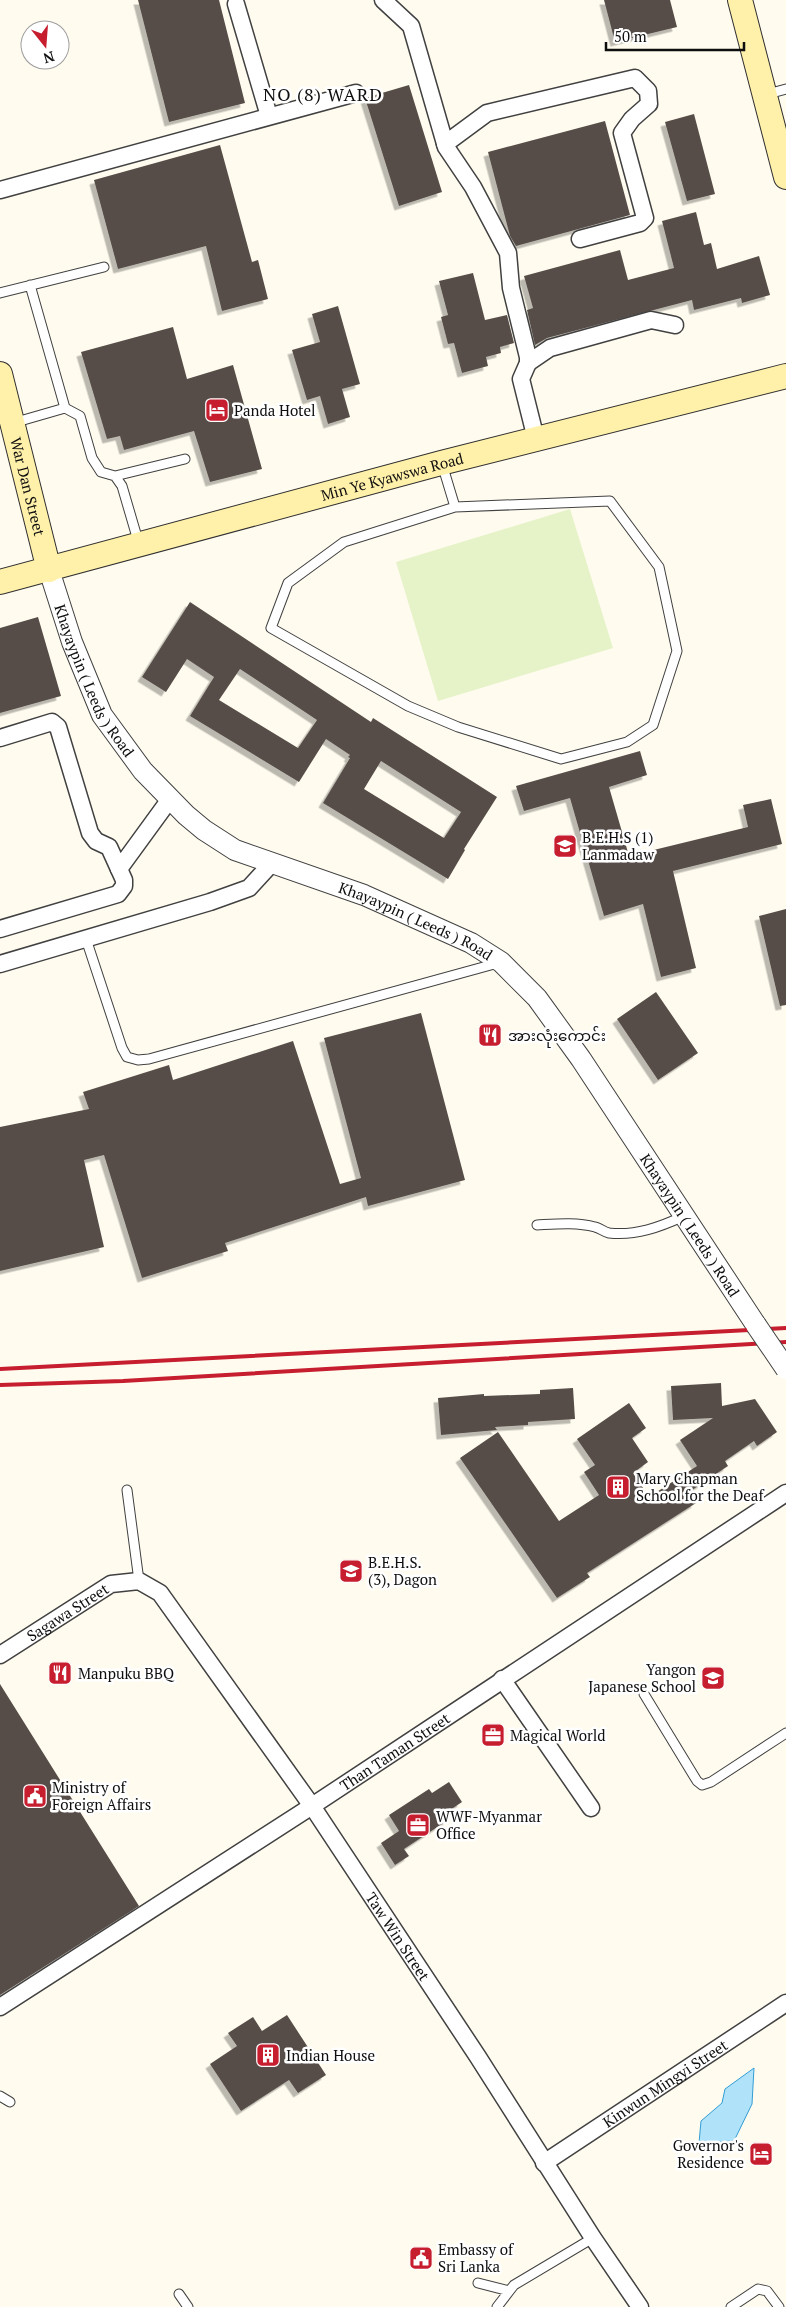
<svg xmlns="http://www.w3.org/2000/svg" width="786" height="2307" viewBox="0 0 786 2307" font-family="'PT Serif','Noto Sans Myanmar',serif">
	<defs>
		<filter id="shadow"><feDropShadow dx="-4.5" dy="4.5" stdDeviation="0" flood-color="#0004"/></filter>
	</defs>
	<rect width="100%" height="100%" fill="#fffbef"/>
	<path fill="#e6f3c8" d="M570,509L613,648L438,701L396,562Z"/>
	<path fill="#b0e2fa" stroke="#329ed5" d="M754,2068L752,2104L734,2141L699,2143L701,2121L722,2103L725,2089Z"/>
	<path fill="#574e49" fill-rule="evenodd" filter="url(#shadow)" d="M138,0H219L245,103L169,122Z
		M604,0H670L677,27L615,42Z
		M409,85L442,192L399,206L365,98Z
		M694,114L715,194L687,201L665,122Z
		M605,121L630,215L516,246L510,236L488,152Z
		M220,145L252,262L258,260L268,299L222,311L206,246L118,269L94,180Z
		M696,212L704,245L711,243L717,269L759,256L770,295L742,303L741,298L694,310L692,300L547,338L535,345L527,310L533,308L524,276L620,250L628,280L674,268L662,221Z
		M473,273L485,320L507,315L514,343L500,347L501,353L486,357L488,366L462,373L454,343L448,344L441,317L448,315L439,281Z
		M338,306L360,384L342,389L350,417L328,424L320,396L307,400L292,350L320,342L312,314Z
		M173,327L187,379L233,365L262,469L210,482L194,431L124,450L120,436L107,439L81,352Z
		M190,602L371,722L373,718L497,797L464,849L465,850L448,879L323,803L350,758L348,757L350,755L326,739L299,782L190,716L214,677L187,659L166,692L142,677ZM240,669L317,720L298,748L219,700ZM381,761L461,812L444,838L364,789Z
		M38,617L61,696L0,713V628Z
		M640,751L647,775L609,787L629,856L748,827L743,805L771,799L782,844L673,871L696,968L661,977L643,904L604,916L570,798L524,811L516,786Z
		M786,909V1005L780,1006L759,916Z
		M656,992L698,1053L658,1080L617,1019Z
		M421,1013L465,1180L368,1206L366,1197L225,1243L228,1251L142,1278L104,1155L84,1160L104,1247L0,1271V1127L89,1109L83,1092L169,1065L173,1080L293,1041L340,1184L361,1178L324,1038Z
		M721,1383L722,1406L755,1399L777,1432L757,1446L754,1441L725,1461L728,1466L689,1492L696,1503L587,1573L590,1577L557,1598L460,1458L498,1432L559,1521L599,1495L584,1472L595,1465L577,1439L629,1403L646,1428L632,1438L648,1462L633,1473L649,1497L697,1466L680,1440L713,1418L673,1420L671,1386Z
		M573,1388L575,1419L528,1422V1425L495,1427L497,1430L441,1435L438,1398L484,1394V1396L540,1394V1390Z
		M0,1684L139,1906L0,1995Z
		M449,1782L462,1802L444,1814L448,1820L404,1849L409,1856L395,1865L381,1843L399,1831L389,1815L429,1789L432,1793Z
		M287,2015L326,2075L298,2093L289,2080L241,2111L210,2064L237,2046L228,2033L253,2017L262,2031Z"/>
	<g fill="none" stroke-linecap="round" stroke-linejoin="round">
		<g stroke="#414141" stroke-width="11">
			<path id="service" d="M764,95L786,89
				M30,285L65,408
				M0,293L104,267
				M13,423L65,408L80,416L92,458L101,472L115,476L122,486L139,544
				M442,464L455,507
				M115,476L185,459
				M610,501L659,567L677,651L653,725L627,742L561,759L458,727L408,706L271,628L288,583L344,542L455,507Z
				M86,939L122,1048L127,1057L138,1060L149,1059L498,963
				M537,1225C556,1224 576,1222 595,1227C600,1228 604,1232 609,1233C636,1236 660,1227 684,1216
				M127,1490L139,1581
				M644,1694L697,1781L702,1785L711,1782L786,1733
				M0,2096L10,2102
				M478,2283L509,2291
				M179,2294L188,2307
				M497,2307L514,2285L593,2238
				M731,2307L758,2289L767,2291L779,2307"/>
		</g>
		<g stroke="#414141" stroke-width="19">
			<g id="minor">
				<path d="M383,0L411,26L446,147L473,187L508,253L511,288L528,357V363L521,379L536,439"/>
				<path d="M236,4L269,116"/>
				<path d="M445,144L487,113L635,78L648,91L649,104L632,119L622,133L645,218L640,223L580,239"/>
				<path d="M0,190L356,93"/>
				<path d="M528,363L550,348L651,320L675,325"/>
				<path d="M0,738L52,722L58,727L90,833L96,841L109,847L119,869L170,799"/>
				<path d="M0,929L118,894L124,886V880L119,869"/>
				<path d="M0,964L210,902L249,888L271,864"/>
				<path id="s1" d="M0,1655L111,1584L139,1581L160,1593L312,1806L478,2057L593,2238L640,2307"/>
				<path d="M502,1679L591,1808"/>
				<path id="s2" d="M0,2007L312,1806L786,1493"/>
				<path id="s3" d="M544,2163L786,2003"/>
			</g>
		</g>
		<g stroke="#414141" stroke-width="22">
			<g id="tertiary">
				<path id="s4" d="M49,570L72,642L102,715L143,771L186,815L204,830L235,850L364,895L471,943L501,962L537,998L581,1059L756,1325"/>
			</g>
		</g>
		<g stroke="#303030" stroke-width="26">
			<g id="secondary">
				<path d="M740,0L786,177"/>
				<path id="s5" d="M0,374L49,570"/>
				<path id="s6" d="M0,582L441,463L786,376"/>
			</g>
		</g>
		<use href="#service" stroke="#fff" stroke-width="9"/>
		<use href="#minor" stroke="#fff" stroke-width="16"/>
		<use href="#tertiary" stroke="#fff" stroke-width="20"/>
		<use href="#secondary" stroke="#fff0aa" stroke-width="24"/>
		<path stroke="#c61d2f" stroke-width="4" d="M0,1369L786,1328
			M0,1385L123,1381L786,1342"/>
		<g stroke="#414141" stroke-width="22" stroke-linecap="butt">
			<path id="tertiary-bridge" d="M756,1325L786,1369"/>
		</g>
		<use href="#tertiary-bridge" stroke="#fff" stroke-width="20"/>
	</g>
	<defs>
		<g id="hotel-square" transform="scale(1.25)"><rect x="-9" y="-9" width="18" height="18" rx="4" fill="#c61d2f" stroke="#fff"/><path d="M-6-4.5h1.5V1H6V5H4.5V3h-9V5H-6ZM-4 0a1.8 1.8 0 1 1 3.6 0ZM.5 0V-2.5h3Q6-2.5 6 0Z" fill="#fff"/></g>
		<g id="school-square" transform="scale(1.25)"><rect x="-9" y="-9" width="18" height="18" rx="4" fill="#c61d2f" stroke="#fff"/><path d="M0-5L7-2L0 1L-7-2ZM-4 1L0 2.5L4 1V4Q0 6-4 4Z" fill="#fff"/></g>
		<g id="restaurant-square" transform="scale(1.25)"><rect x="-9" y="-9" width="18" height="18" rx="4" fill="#c61d2f" stroke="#fff"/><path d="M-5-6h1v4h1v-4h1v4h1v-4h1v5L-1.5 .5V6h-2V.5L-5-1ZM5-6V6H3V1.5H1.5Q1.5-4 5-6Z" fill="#fff"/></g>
		<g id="building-square" transform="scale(1.25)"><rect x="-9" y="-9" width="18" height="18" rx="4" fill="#c61d2f" stroke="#fff"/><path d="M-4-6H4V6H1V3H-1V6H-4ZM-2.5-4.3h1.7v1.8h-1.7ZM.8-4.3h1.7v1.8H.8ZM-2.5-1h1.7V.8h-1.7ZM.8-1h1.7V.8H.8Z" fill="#fff"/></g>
		<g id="office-square" transform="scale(1.25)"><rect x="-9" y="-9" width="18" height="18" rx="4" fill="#c61d2f" stroke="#fff"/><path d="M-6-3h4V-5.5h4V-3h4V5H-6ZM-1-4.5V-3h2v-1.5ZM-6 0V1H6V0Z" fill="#fff"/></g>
		<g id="civic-square" transform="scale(1.25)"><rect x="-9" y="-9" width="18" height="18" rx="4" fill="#c61d2f" stroke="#fff"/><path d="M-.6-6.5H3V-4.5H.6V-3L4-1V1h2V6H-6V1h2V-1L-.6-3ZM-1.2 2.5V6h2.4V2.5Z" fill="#fff"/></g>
	</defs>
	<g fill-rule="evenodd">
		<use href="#hotel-square" x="217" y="410"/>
		<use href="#school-square" x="565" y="846"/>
		<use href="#restaurant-square" x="490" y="1035"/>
		<use href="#building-square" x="618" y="1487"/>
		<use href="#school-square" x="351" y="1571"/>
		<use href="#restaurant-square" x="60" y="1673"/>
		<use href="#school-square" x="713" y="1678"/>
		<use href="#office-square" x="493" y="1735"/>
		<use href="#civic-square" x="35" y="1796"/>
		<use href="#office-square" x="418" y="1825"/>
		<use href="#building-square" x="268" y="2055"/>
		<use href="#hotel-square" x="761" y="2154"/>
		<use href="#civic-square" x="421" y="2258"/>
	</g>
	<g text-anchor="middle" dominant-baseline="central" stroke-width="5" stroke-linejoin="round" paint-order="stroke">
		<g font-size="15" fill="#0e0e0e" stroke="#fff" text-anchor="start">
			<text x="234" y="410">Panda Hotel</text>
			<text x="582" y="837">B.E.H.S (1)<tspan x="582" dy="17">Lanmadaw</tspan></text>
			<text x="508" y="1035">အားလုံးကောင်း</text>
			<text x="636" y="1478">Mary Chapman<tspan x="636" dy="17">School for the Deaf</tspan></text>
			<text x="368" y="1562">B.E.H.S.<tspan x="368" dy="17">(3), Dagon</tspan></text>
			<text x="696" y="1669" text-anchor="end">Yangon<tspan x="696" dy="17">Japanese School</tspan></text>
			<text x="78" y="1673">Manpuku BBQ</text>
			<text x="510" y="1735">Magical World</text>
			<text x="52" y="1787">Ministry of<tspan x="52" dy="17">Foreign Affairs</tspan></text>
			<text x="436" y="1816">WWF-Myanmar<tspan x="436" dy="17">Office</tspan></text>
			<text x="286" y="2055">Indian House</text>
			<text x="744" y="2145" text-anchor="end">Governor's<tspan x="744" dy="17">Residence</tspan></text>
			<text x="438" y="2249">Embassy of<tspan x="438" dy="17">Sri Lanka</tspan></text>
		</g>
		<g font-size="15" fill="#0e0e0e" stroke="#fff">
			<text stroke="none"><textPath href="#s6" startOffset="406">Min Ye Kyawswa Road</textPath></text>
			<text stroke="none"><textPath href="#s5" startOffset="116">War Dan Street</textPath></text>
			<text stroke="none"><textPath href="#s4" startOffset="120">Khayaypin ( Leeds ) Road</textPath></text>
			<text stroke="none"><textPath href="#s4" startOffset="540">Khayaypin ( Leeds ) Road</textPath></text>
			<text stroke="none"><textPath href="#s4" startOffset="960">Khayaypin ( Leeds ) Road</textPath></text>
			<text stroke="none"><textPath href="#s1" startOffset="80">Sagawa Street</textPath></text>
			<text stroke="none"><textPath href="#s2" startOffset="470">Than Taman Street</textPath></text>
			<text stroke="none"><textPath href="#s1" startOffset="602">Taw Win Street</textPath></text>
			<text stroke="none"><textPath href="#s3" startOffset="145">Kinwun Mingyi Street</textPath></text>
		</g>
		<g font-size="18" letter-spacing="1" fill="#0e0e0e" stroke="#fff">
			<text x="323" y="94">NO (8) WARD</text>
		</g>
	</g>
	<g transform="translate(45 45) rotate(163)"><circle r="24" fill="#ffffff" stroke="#9f9f9f"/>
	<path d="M0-4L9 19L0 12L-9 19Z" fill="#c61d2f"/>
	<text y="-8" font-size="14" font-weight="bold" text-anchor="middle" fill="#0e0e0e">N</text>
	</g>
	<path d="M606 42v8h138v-8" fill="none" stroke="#0e0e0e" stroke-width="2.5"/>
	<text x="614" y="42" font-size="15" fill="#0e0e0e" stroke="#ffffff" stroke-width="4" paint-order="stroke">50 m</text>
</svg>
